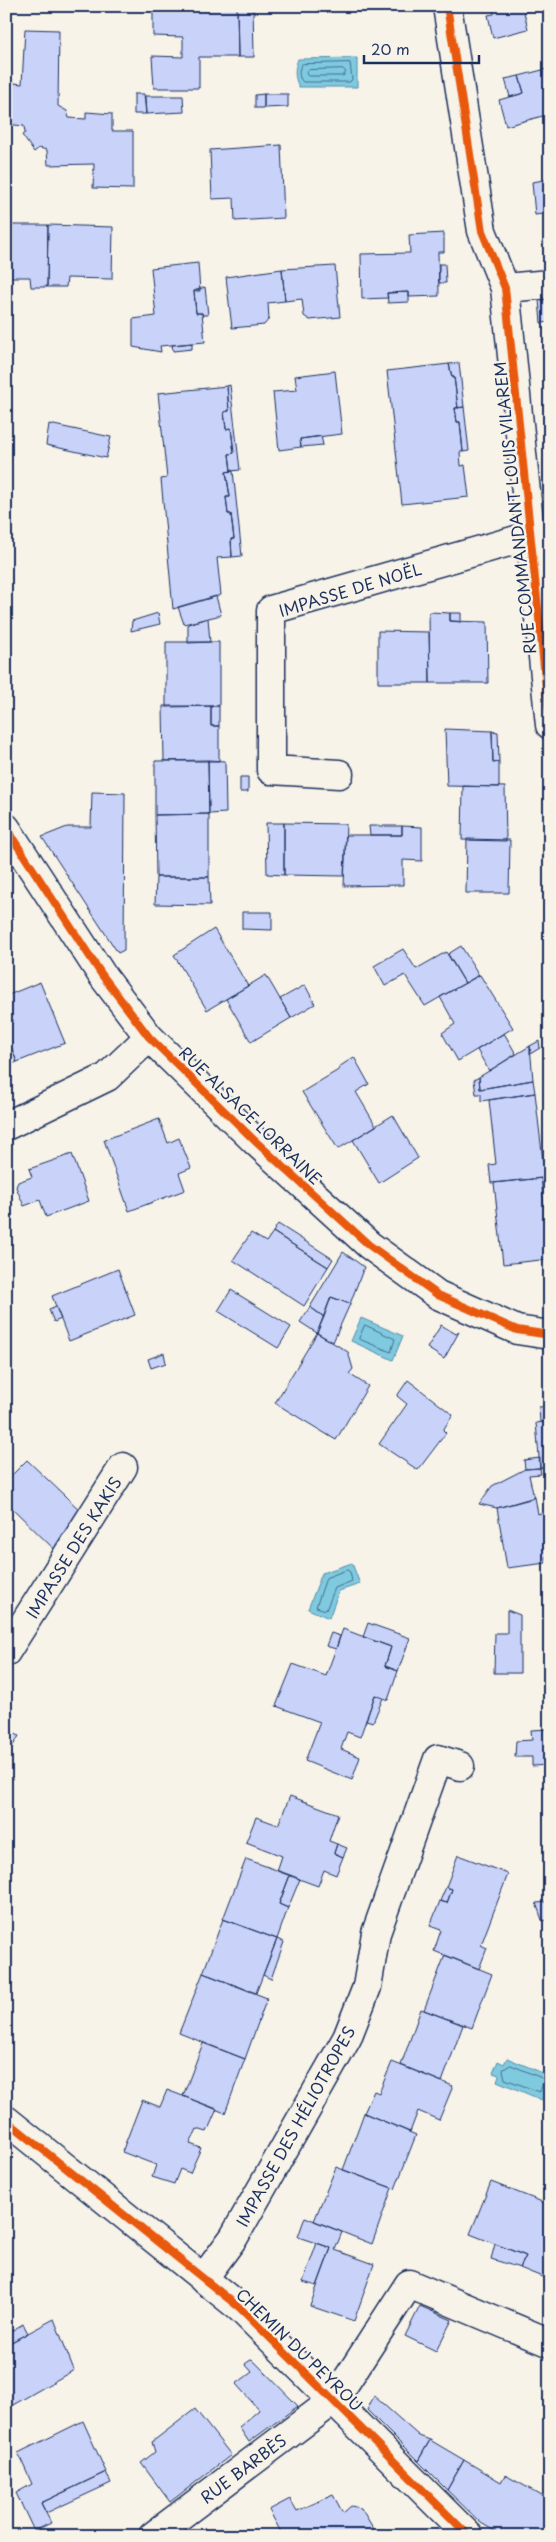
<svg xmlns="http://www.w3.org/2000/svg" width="556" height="2542" viewBox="0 0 556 2542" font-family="'Playpen Sans',sans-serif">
	<rect width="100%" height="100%" fill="#f7f3e8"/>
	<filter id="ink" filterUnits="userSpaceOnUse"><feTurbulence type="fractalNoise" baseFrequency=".02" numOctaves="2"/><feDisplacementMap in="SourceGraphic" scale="10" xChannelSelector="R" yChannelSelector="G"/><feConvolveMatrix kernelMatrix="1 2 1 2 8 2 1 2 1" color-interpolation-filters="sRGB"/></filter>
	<g filter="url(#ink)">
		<path fill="#7fcadf" stroke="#578cab" d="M357,58V87H299C294,77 294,69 298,59Z
			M361,1318L403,1336L393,1360L351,1341Z
			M352,1563L360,1584L339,1591L329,1618L308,1609L322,1573Z
			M507,2058L550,2076L542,2100L497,2081L499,2075L493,2073L498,2061L504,2064Z"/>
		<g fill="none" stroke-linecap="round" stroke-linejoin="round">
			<path stroke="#436d92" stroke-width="1" d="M350,63L352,79L350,82H303C298,78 298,68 302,64Z
				M343,69L346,72L343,76H308L306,74L308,70Z
				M365,1325L395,1339L391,1352L359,1339Z
				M347,1570L350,1572L352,1581L335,1588L326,1610L316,1607L326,1578Z
				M511,2065L544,2079L540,2092L505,2079L503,2070Z"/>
		</g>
		<path fill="#c9d3fa" stroke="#1b2f5e" d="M153,6H237L238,57H199V88H154L152,56L183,57V37L153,36Z
			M237,6H253L254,57H238Z
			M492,6H549L524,12L528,29L493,38L488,15L494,14Z
			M25,29L59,30L58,106L67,111L69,118L86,119V112L112,114V131H133V189L93,188L94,164L48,165L47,150L39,148L34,152L22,135L25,133L24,126L6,124L7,82L22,84Z
			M550,68V114L506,126L499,100L524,93L519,76Z
			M519,76L524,93L510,97L505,79Z
			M134,94H144L146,114H134Z
			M264,94H288V107L264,108Z
			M264,94V108H255V95Z
			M145,96H183L184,112L146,114Z
			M281,145L284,218L235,221L234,198L212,199L210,150Z
			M550,179V213L535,215L532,182Z
			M6,225H48L47,287H31L30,277H6Z
			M48,225L113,227L112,279L67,278L66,287H47Z
			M444,233V252H438L439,296L409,297V292L387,293L388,298L362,299L361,254L410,253L409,235Z
			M198,263L200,291H194L196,313H202L205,342L160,346L161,352L133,347V319L156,316L151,268Z
			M439,264H445L446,283H439Z
			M335,266L340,317L310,320L304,316L302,299L285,301L282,269Z
			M282,269L285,301L268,303L269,319L264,325L232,328L226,277Z
			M205,287L208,315H202V313H196L194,291Z
			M409,292V302L388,303L387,293Z
			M550,299V322L541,323L539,300Z
			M192,343V349L173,351L172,345Z
			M459,363L464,407L458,408L454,377H452L449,364Z
			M449,364L452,377H454L458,408H455L457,422H460L463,452H460L461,466L465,465L469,497L402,504L387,371Z
			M335,371L342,434L300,439L301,447L279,450L273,392L297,390L295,376Z
			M230,385L240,470L231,471L229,454L234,453L231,428L226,429L224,412L229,411L227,386Z
			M227,386L229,411L224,412L226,429L231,428L234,453L229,454L231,471L226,472L230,497H226L228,514H231L234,539H231L232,557L217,558L221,595L173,609L161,479L167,478L158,393Z
			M464,407L469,451L463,452L460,422H457L455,408Z
			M49,424L111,437L106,458L46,445Z
			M321,436L323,445L301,447L300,439Z
			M233,471L242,556L232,557L231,539H234L231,514H228L226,497H230L226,472Z
			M216,596L221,615L184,624L178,607Z
			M429,612L450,613V621L487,622L488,683H430Z
			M158,613L160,624L131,631L132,621Z
			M450,613H461V622L450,621Z
			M208,618L210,642L188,643V624Z
			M378,631L429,632L430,683H378Z
			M166,642H219V706L166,707Z
			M163,706H211V726H219V761H164Z
			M211,706H219V726H211Z
			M445,729L492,731L493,763L499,762V787L447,786Z
			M492,731L498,732L499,762L493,763Z
			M208,760L209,814L155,815V761Z
			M208,760L225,761L226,813L209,814Z
			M240,777H248V792H240Z
			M463,786L505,787L506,841L462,840Z
			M92,792L125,793L124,950L118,953L42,837L67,827H91Z
			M209,814V877H156L155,815Z
			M266,823H284V875L267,874Z
			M284,823L346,824L344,876L284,875Z
			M369,826H402V835H370Z
			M402,826L422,827V861L403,860V885L344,886L346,835H402Z
			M467,839L510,840L509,893H466Z
			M156,877H209L210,905L155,904Z
			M242,912H272V930L242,929Z
			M214,929L248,986L207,1010L174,955Z
			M461,946L479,975L465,983L448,954Z
			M403,949L416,969L446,952L465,983L425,1006L405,975L385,986L374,966Z
			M266,975L291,1018L251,1042L226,999Z
			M480,975L513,1028L458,1061L442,1033L455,1024L440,997Z
			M40,982L65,1043L17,1062L6,1034V996Z
			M305,985L315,1004L291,1018L280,999Z
			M504,1033L516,1054L489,1071L477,1050Z
			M6,1034L17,1062L6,1067Z
			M539,1041L540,1048L530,1054V1046Z
			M530,1046L533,1080L480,1089L479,1077Z
			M354,1057L369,1084L356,1092L376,1126L338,1149L302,1092L340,1069L339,1067Z
			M479,1077L480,1089L533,1080L535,1093L481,1101V1094H476L474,1080Z
			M535,1093L545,1178L491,1183L489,1165L496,1164L489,1100Z
			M393,1115L418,1158L379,1183L353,1140Z
			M159,1119L168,1143L179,1138L191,1168L179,1173L185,1190L129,1211L104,1140Z
			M72,1154L89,1201L46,1217L40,1200L24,1206L16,1187L18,1182L32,1177L29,1169Z
			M541,1178L550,1259L503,1264L494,1183Z
			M278,1224L333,1259L328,1267L273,1232Z
			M273,1232L328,1267L304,1306L233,1260L251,1233L266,1242Z
			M343,1252L364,1267L350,1304L331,1297L324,1317L310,1307Z
			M118,1269L135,1315L69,1341L52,1296Z
			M231,1290L291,1327L278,1348L218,1311Z
			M331,1297L350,1304L333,1342L317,1333Z
			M56,1307L61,1319L54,1322L49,1310Z
			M310,1307L324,1317L317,1333L300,1322Z
			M441,1325L456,1334L459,1332L444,1359L427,1348Z
			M317,1333L348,1352L353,1369L349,1374L368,1386L336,1440L275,1403Z
			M164,1353L166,1363L151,1368L148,1359Z
			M408,1380L453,1415L443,1430L446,1433L418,1470L379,1444L407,1404L397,1396Z
			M550,1406V1421L540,1422L539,1407Z
			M550,1421V1467L540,1468L536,1423Z
			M540,1458V1468L525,1469L524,1460Z
			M27,1460L84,1514L59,1554L6,1502V1475L9,1478Z
			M540,1468L541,1474L529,1475L534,1498L497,1508L479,1504L492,1486L525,1469Z
			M535,1497L538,1514L550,1510V1556L545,1557L546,1563L507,1568L497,1508Z
			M507,1610L520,1615V1673H494L495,1633H507Z
			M368,1623L410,1638L398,1671L385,1666L391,1647L363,1637Z
			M343,1629L391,1647L385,1666L398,1671L388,1700L375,1695L360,1737L347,1732L341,1749L360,1757L352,1780L305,1761L320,1722L276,1706L293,1664L326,1676Z
			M331,1633L340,1636L336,1649L326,1646Z
			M375,1695L383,1698L373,1722L366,1720Z
			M6,1729L19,1736L6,1757Z
			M550,1729V1765L532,1766V1757H515L516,1741L532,1740L531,1730Z
			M290,1796L338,1814L329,1841L337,1844L334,1853L343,1857L336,1875L324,1870L318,1886L277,1871L282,1856L246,1842L256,1817L278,1825Z
			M337,1844L347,1848L343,1857L334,1853Z
			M458,1855L508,1874L481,1945L487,1948L479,1969L434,1951L441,1930L430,1926L440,1901L447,1903L452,1889L446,1887Z
			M246,1859L290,1875L279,1904L288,1908L277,1939L223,1919Z
			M290,1875L300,1879L288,1908L279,1904Z
			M446,1887L452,1889L447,1903L440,1901Z
			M550,1902V1921L542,1920L536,1903Z
			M223,1919L277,1939L256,1993L203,1973Z
			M277,1939L284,1942L271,1979L263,1975Z
			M445,1955L492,1974L472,2028L424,2010Z
			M203,1973L267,1998L245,2059L179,2033Z
			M421,2009L463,2025L442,2082L401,2065Z
			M203,2043L245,2059L225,2113L183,2096Z
			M392,2062L453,2086L439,2120L418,2111L410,2132L364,2113L374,2091L379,2093Z
			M167,2090L217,2109L207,2132L197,2129L190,2144L201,2148L190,2173L180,2169L174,2184L152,2177L156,2165L122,2152L142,2100L160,2107Z
			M364,2113L416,2135L395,2189L343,2170Z
			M336,2167L392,2188L372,2244L314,2221Z
			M491,2182L550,2205V2271L547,2279L520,2268L526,2256L470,2234Z
			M305,2217L342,2232L335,2250L374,2264L354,2321L310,2306L331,2248L298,2237Z
			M317,2243L331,2248L317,2286L303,2282Z
			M495,2244L526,2256L520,2268L491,2259Z
			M420,2306L452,2320L436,2351L405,2336Z
			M54,2319L74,2370L6,2409V2345Z
			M23,2324L28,2333L6,2345V2334Z
			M252,2359L298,2406L249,2442L239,2427L259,2410L236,2384L252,2372L245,2364Z
			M374,2396L419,2436L430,2440L418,2461L367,2410Z
			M195,2409L231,2455L170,2502L141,2463L155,2452L152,2442Z
			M83,2421L106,2472L41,2503L51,2523L34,2531L16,2493L32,2484L18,2453Z
			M430,2440L464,2460L447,2490L418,2461Z
			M464,2460L501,2482L505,2475L550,2500V2523L542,2536H503L481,2523L447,2490Z
			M106,2472L111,2483L46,2513L41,2503Z
			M333,2495L343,2513L351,2506L361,2508L378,2536H283L269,2510L290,2499L297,2511Z"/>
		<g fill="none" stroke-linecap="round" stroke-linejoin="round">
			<g stroke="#1b2f5e" stroke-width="31">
				<path id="minor" d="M447,6L482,231L505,288L550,725
					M505,288L550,284
					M339,774L271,770V610L530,536
					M6,828L102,975L149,1037L255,1141L369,1245L438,1295L517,1330L550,1335
					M6,1126L107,1077L149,1037
					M6,1652L123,1467
					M6,2120L240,2308L469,2536
					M203,2279L234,2237L347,2038L367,1987L376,1933L438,1759L460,1766
					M153,2536L334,2400L409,2284L550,2343"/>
			</g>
			<use href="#minor" stroke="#f7f3e8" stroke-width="28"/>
			<g stroke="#f7f3e8" stroke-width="11">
				<path id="cycleway" d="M447,6L482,231L505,288L550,725
					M6,828L102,975L149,1037L255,1141L369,1245L438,1295L517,1330L550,1335
					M6,2120L240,2308L469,2536"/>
			</g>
			<use href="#cycleway" stroke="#e8590c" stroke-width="8"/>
		</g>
	</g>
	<g text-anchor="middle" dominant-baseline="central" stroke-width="4.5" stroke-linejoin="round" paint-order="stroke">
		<g font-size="16" fill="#1b2f5e" stroke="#f7f3e8">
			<text transform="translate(514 508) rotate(-96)">RUE COMMANDANT LOUIS VILAREM</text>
			<text transform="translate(350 589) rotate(-17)">IMPASSE DE NOËL</text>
			<text transform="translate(251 1115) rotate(44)">RUE ALSACE LORRAINE</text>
			<text transform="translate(73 1547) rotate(-58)">IMPASSE DES KAKIS</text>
			<text transform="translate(295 2126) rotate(-61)">IMPASSE DES HÉLIOTROPES</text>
			<text transform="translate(300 2349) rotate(44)">CHEMIN DU PEYROU</text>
			<text transform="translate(243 2468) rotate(-37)">RUE BARBÈS</text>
		</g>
	</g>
	<rect width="556" height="2542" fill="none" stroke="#f7f3e8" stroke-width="25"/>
	<rect x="12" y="12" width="531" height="2517" fill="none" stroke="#1b2f5e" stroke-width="2" filter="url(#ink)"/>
	<path d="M364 55v8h115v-8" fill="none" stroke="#1b2f5e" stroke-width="2.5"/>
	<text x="371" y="55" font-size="15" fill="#1b2f5e" stroke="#f7f3e8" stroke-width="4" paint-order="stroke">20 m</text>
</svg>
